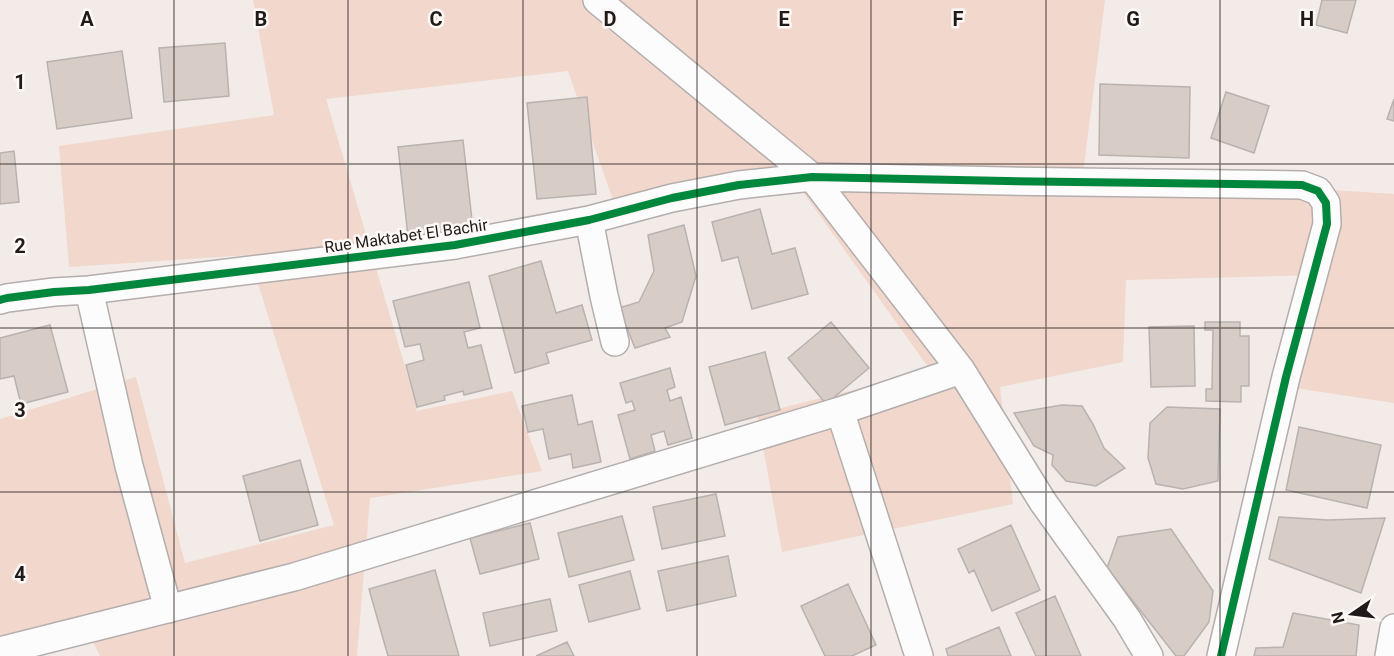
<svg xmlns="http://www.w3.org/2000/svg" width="1394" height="656" viewBox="0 0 1394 656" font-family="Roboto,sans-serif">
	<rect width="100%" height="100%" fill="#f2ebe8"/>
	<path fill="#f1d7cc" d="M253,0H1105L1083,174L1394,194V403L1295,388L1318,275L1126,280L1123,362L1000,387L1013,504L782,552L757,414L931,371L783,164L615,206L568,71L326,99L417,407L416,411L512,391L542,471L370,498L357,656H100L89,633L0,636V419L136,377L185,563L334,525L249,255L69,267L59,146L274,115Z"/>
	<path fill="#d8ccc6" stroke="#b8b2b0" stroke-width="1.5" d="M1322,0H1356L1347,33L1316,25Z
		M225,43L229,96L164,102L159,48Z
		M122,51L132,118L57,129L47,62Z
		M1100,84L1190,87L1189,158L1099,155Z
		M1226,92L1269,106L1254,153L1211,138Z
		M587,97L596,194L537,199L527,103Z
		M1394,99V121L1387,119Z
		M463,140L473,229L408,236L398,147Z
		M14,151L19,202L0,204V153Z
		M760,209L772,254L795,248L808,294L752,309L738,257L722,261L712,222Z
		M684,225L696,276L682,322L665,328L670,337L635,348L619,308L639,302L654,271L648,235Z
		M541,261L556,313L582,305L592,340L546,353L549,363L515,373L489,276Z
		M469,282L480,328L464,332L468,348L481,345L492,388L464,395L463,391L444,396L445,400L417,407L406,365L424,360L420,344L405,347L393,301Z
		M831,322L869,368L826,404L788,358Z
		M1205,322H1240V336H1249V386H1241V402L1206,401V389H1212L1213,330H1205Z
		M50,325L68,392L21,404L14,376L0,379V338Z
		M1194,326L1195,386L1151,387L1149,327Z
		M765,352L780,410L725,425L709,367Z
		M670,368L675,387L667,390L670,401L681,397L692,438L668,445L664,431L651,435L655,451L630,459L618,415L635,410L632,401L626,403L620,383Z
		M572,395L578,425L592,421L601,462L573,468L571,454L549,459L543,429L528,432L522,406Z
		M1062,405L1082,406L1093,424L1104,448L1125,468L1096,486L1066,481L1052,465L1053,455L1034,446L1014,413Z
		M1167,407L1220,409L1218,481L1183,489L1156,484L1148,458L1150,423Z
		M1299,427L1381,445L1367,508L1286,490Z
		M300,460L318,525L260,541L243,476Z
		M716,494L725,536L662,549L653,507Z
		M622,516L634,560L569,577L558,533Z
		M1279,517L1328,520L1385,518L1361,593L1269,559Z
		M530,523L539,559L480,574L470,538Z
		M1011,525L1040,590L992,611L974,570L969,573L958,549Z
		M1171,529L1213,591L1209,622L1184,656H1176L1107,568L1118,537Z
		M728,556L736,596L667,611L658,571Z
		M435,570L459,656H388L369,589Z
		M630,571L640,609L589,622L579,585Z
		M848,584L876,645L852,656H825L801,606Z
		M1055,596L1081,656H1036L1016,613Z
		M550,599L557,631L490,646L483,613Z
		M1293,613L1359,625L1356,656H1254L1256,648L1283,647Z
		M999,627L1011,656H948L946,649Z
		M567,642L574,656H536Z"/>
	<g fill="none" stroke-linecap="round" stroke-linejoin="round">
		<g stroke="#b4aead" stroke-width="30">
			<path id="minor" d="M597,0L812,177L961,370L1043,502L1127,619L1149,656
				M589,220L604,296L615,342
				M89,290L129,466L168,609
				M0,300L7,298L54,292L89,290L455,245L589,220L672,198L739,185L812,177L1006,181L1302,185L1318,191L1326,203L1327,224L1286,377L1221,656
				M840,411L919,656
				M0,651L294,577L840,411L961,370
				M1389,656L1394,628"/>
		</g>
		<use href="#minor" stroke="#fdfcfc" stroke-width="27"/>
		<g stroke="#fef8f6" stroke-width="11">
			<path id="cycleway" d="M0,300L7,298L54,292L89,290L455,245L589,220L672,198L739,185L812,177L1006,181L1302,185L1318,191L1326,203L1327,224L1286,377L1221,656"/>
		</g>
		<use href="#cycleway" stroke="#00873e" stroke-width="8"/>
	</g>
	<path fill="none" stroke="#201b1a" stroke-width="1.5" stroke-opacity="0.55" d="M174,0V656M348,0V656M523,0V656M697,0V656M871,0V656M1046,0V656M1220,0V656M0,164H1394M0,328H1394M0,492H1394"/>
	<g text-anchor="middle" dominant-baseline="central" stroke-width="5" stroke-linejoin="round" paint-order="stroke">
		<g font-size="16" fill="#201b1a" stroke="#fef8f6">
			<text transform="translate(406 236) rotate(-8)">Rue Maktabet El Bachir</text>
		</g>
	</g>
	<g font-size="20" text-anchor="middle" font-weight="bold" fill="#201b1a" stroke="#fef8f6" stroke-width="5" stroke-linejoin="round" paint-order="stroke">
		<text x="87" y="26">A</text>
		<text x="261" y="26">B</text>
		<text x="436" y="26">C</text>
		<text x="610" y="26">D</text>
		<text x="784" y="26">E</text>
		<text x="958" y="26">F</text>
		<text x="1133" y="26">G</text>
		<text x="1307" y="26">H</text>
		<text x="20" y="89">1</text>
		<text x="20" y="253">2</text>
		<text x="20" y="417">3</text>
		<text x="20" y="581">4</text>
	</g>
	<g transform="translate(1352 614) rotate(256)" stroke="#fef8f6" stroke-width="4.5" paint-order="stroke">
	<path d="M0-4.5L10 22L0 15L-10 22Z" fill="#201b1a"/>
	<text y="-9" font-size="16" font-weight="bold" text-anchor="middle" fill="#201b1a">N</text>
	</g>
</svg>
